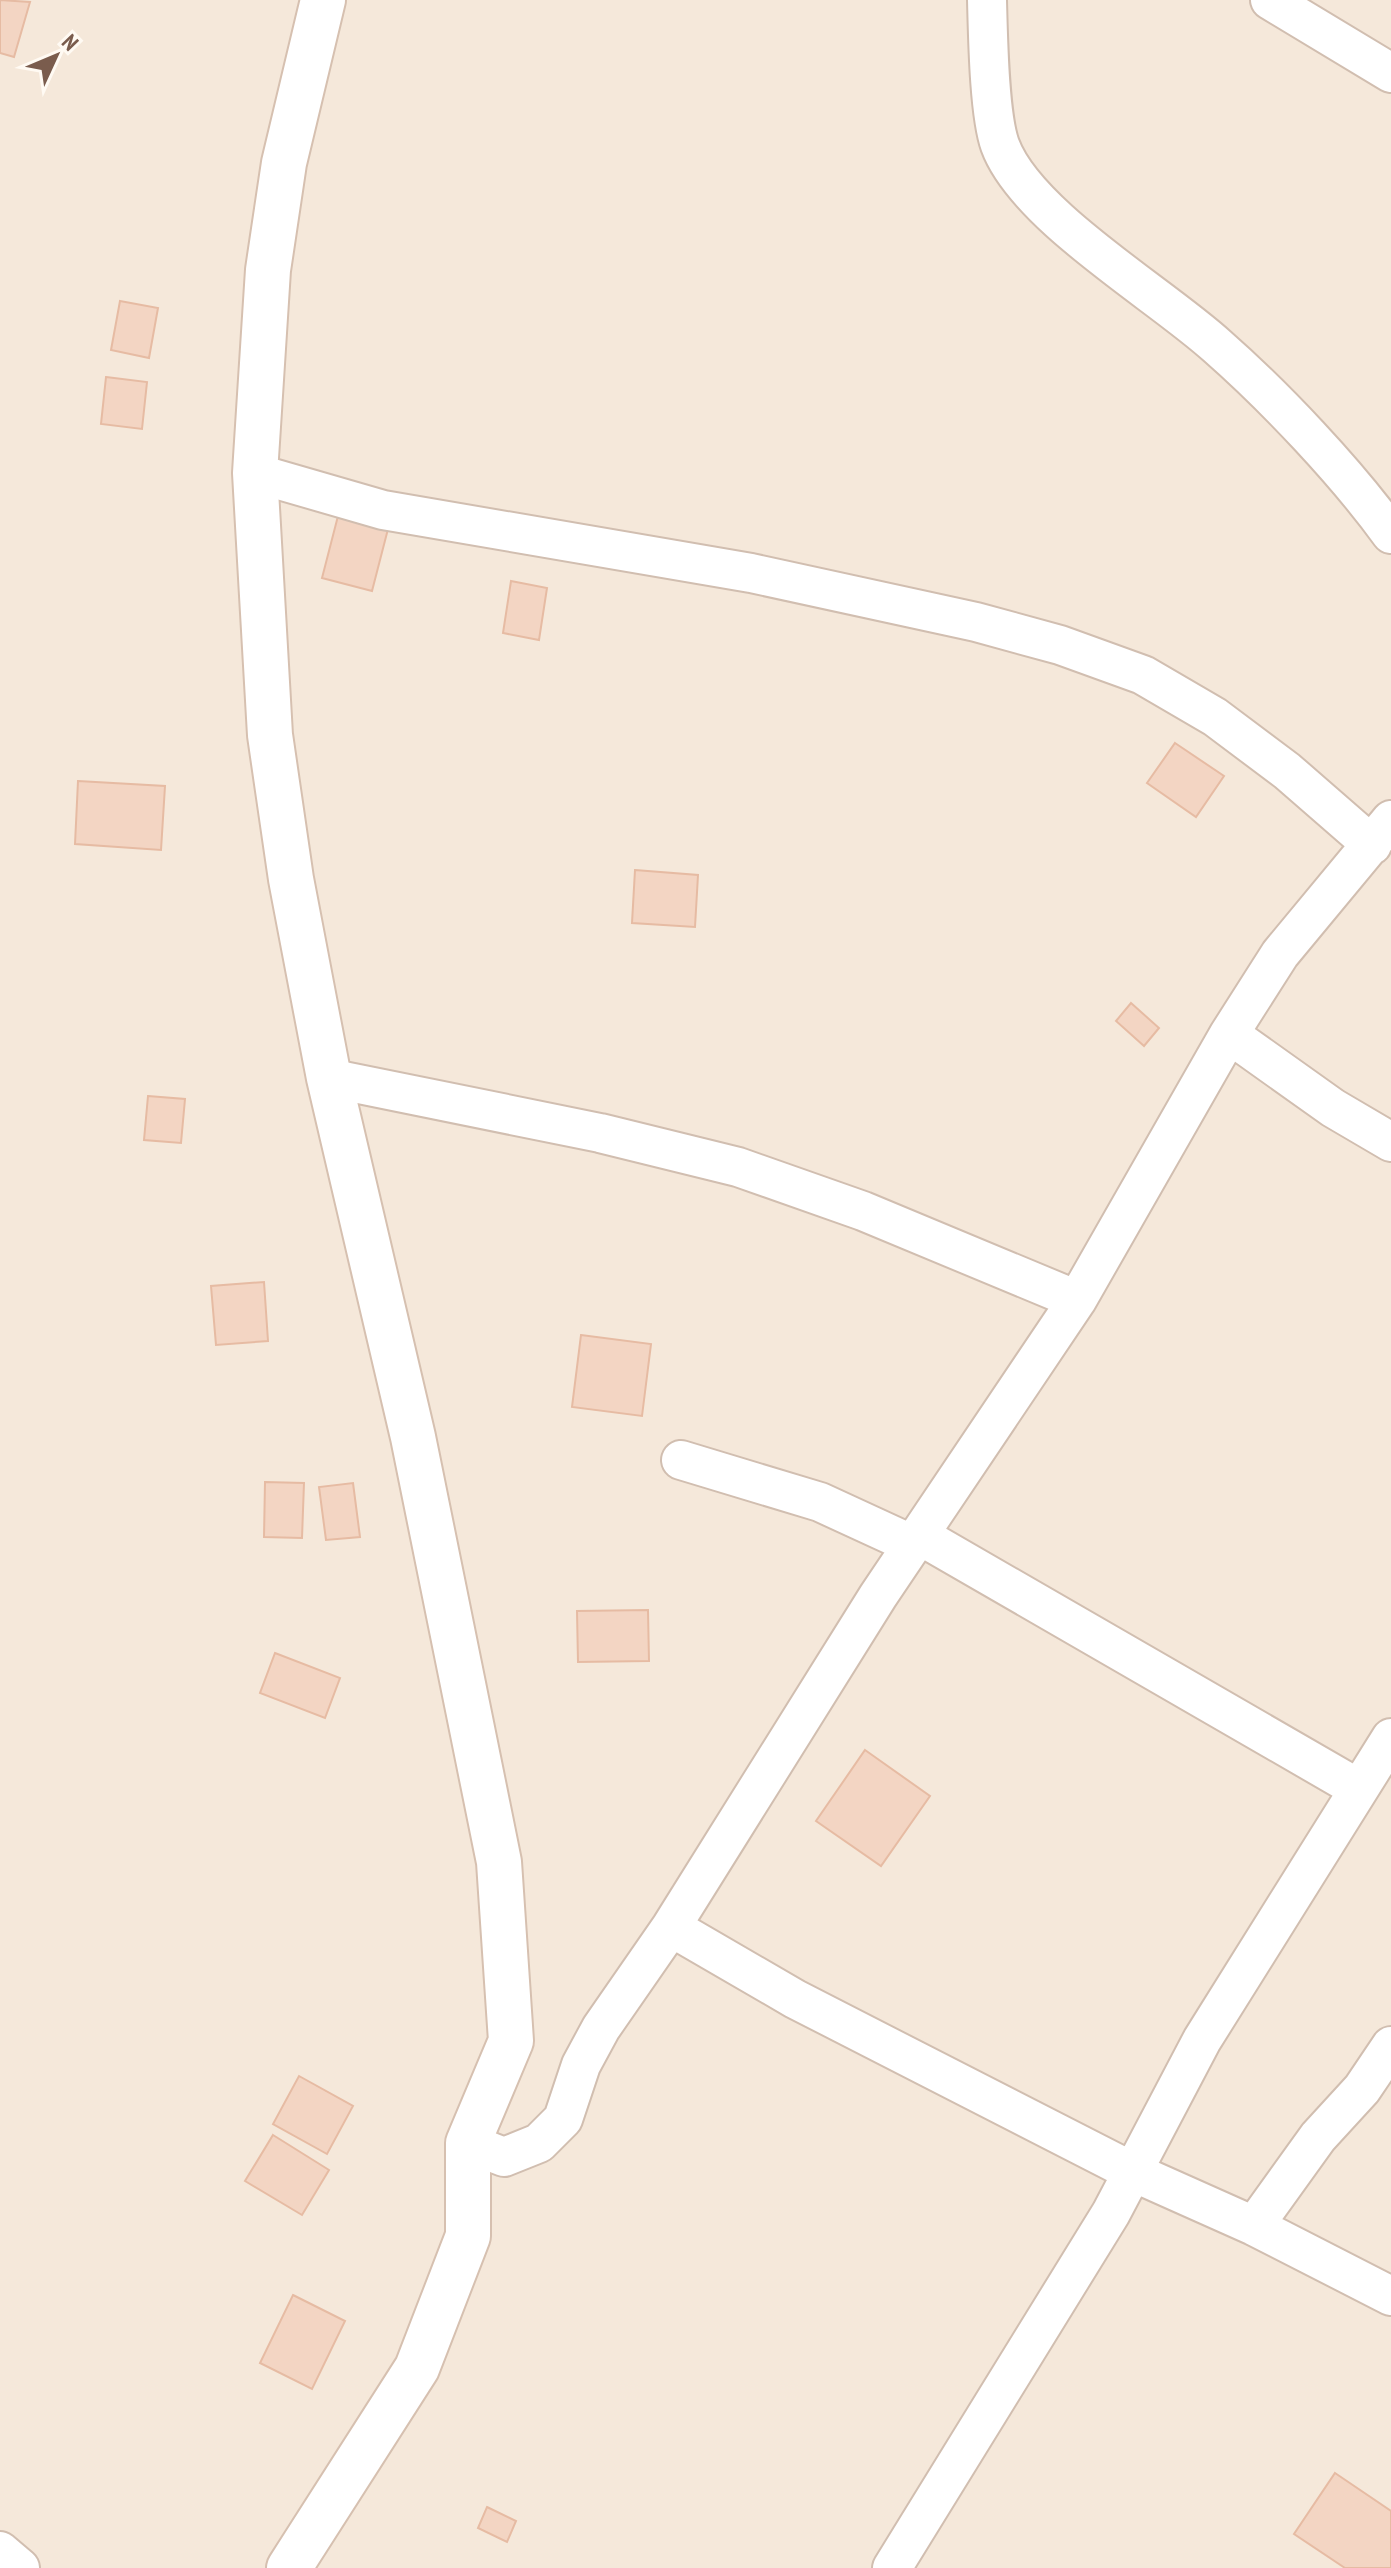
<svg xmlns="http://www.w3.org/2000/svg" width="1391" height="2568" viewBox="0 0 1391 2568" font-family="'PT Sans Narrow',sans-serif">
	<rect width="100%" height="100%" fill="#fdf6ec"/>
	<path fill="#f5e8da" d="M0,0H1391V2568H0Z"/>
	<path fill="#f3d5c3" stroke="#e6bba3" stroke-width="2" d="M0,0L30,2L14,57L0,53Z
		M120,301L158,308L149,358L111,350Z
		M106,377L147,382L142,429L101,424Z
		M338,516L388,529L372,591L322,578Z
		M511,581L547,588L539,640L503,633Z
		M1175,743L1224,776L1196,817L1147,783Z
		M78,781L165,786L161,850L75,844Z
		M635,870L698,875L695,927L632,923Z
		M1131,1003L1159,1028L1144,1046L1116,1021Z
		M148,1096L185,1099L181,1143L144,1140Z
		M264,1282L268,1341L216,1345L211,1286Z
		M581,1335L651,1344L642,1416L572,1407Z
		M265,1482L304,1483L302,1538L264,1537Z
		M353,1483L360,1537L326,1540L319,1487Z
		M648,1610L649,1661L578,1662L577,1611Z
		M275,1653L340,1678L325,1718L260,1693Z
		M865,1750L930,1796L881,1866L816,1821Z
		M299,2076L353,2106L327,2154L273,2124Z
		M273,2135L329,2170L302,2215L245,2181Z
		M293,2295L345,2321L312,2389L260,2363Z
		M1335,2473L1391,2511V2568H1345L1294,2534Z
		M487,2507L516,2521L507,2542L478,2528Z"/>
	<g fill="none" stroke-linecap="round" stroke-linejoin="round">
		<g stroke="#d1beb0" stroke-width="42">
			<path id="street" d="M987,0C988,36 989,114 1000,145C1026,216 1160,294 1217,346C1275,397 1346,472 1391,534
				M1270,0L1391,73
				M255,473L383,510L751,573L976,622L1060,645L1143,675L1215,717L1287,771L1372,845
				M1229,1034L1333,1108L1391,1142
				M329,1078L600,1133L738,1167L863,1211L1077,1300
				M681,1460L820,1502L909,1543L919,1535L1359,1789
				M671,1927L795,1999L1133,2172L1254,2226L1391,2296
				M468,2143L504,2157L539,2143L563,2119L581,2065L601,2028L671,1927L878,1596L1077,1300L1229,1034L1280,954L1391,820
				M1254,2226L1318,2137L1362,2089L1391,2046
				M0,2551L20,2568
				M892,2568L1111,2213L1202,2040L1391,1738"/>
		</g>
		<g stroke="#d6c0b0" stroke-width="48">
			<path id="secondary" d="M289,2568L417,2368L468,2236V2143L511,2041L499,1862L413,1437L329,1078L291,879L270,735L255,473L268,270L284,163L323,0"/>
		</g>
		<use href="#street" stroke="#fff" stroke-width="38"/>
		<use href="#secondary" stroke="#fff" stroke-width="44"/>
	</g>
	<g transform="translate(56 56) rotate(46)" stroke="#fffaf3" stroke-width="6" paint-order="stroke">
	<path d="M0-6L14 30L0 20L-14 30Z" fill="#7a5c4d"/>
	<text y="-12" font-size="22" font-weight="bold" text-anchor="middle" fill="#7a5c4d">N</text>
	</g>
</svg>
